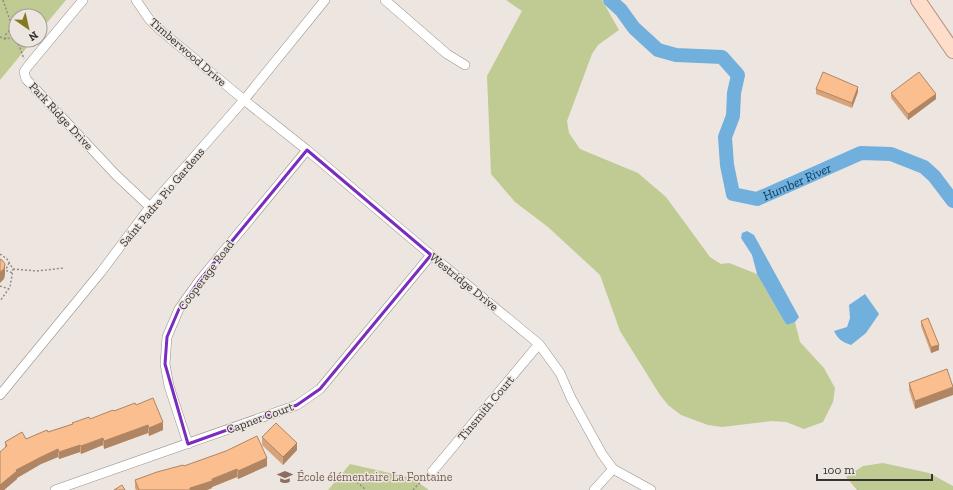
<svg xmlns="http://www.w3.org/2000/svg" width="953" height="490" viewBox="0 0 953 490" font-family="'Zilla Slab',serif">
	<rect width="100%" height="100%" fill="#ede6e0"/>
	<path fill="#bfcb93" d="M0,0H66L40,31V16H16V40H33L0,80Z
		M506,0H602L619,30L598,45L592,54L567,121L569,133L580,149L638,173L666,197L710,257L721,264L729,263L757,274L784,321L787,325L795,322L800,342L824,368L835,388L833,402L823,422L804,429L786,422L772,421L722,427L708,425L681,415L668,405L660,395L620,331L600,275L548,227L515,202L491,174L487,76L522,11Z
		M883,463L929,473L953,486V490H857L846,477L863,466Z
		M350,464L412,478L429,490H328Z"/>
	<path fill="#71afdd" d="M747,231L754,235L799,317L795,322L787,325L784,321L757,274L752,255L741,238L742,233Z
		M865,294L879,314L866,333L851,345C842,342 838,339 834,331L847,327L850,318L849,305Z"/>
	<g fill="none" stroke-linecap="round" stroke-linejoin="round">
		<path stroke="#71afdd" stroke-width="14" id="s1" d="M610,0L621,10L634,28L658,50L676,55L722,57L738,75L734,93L733,116L725,137L727,165L733,194L757,199L861,153L891,154L924,167L934,176L953,201"/>
		<g stroke="#97908b" stroke-width="10">
			<path id="minor" d="M83,0L28,66L24,72L26,79L116,175L150,207
				M136,0L149,19L159,29L244,100L307,150L431,255L539,344L560,373L571,398L602,454L613,469L651,490
				M385,0L447,54L465,65
				M0,395L101,272L150,207L244,100L325,0
				M188,444L169,386L165,364L167,337L179,309L199,281L307,150
				M432,472L539,344
				M55,490L297,405L320,389L431,255
				M594,490L613,469"/>
		</g>
		<g stroke="#b8937e" stroke-width="16">
			<path id="primary" d="M918,0L953,51"/>
		</g>
		<path stroke="#908b87" stroke-width="1.5" stroke-dasharray="2 2" stroke-linecap="butt" d="M3,0L16,38
			M0,37L5,39L16,37
			M5,39L6,34L12,28
			M17,40L24,59
			M0,254L7,259L13,269L10,287L0,301
			M9,263L6,269L7,271L13,273
			M13,269L37,271L64,268
			M0,286L9,289
			M357,482L366,490
			M413,490L426,476"/>
		<use href="#minor" stroke="#fff" stroke-width="9"/>
		<use href="#primary" stroke="#feddca" stroke-width="14"/>
	</g>
	<path fill="#d7a37b" d="M816,89L858,92L852,108L816,94Z
		M891,93L936,99L908,120L891,98Z
		M921,321L939,350L931,353L921,326Z
		M909,383L953,385L915,409L909,390Z
		M136,405L163,430L149,436L148,433L104,449L103,445L81,454L80,452L59,459L58,457L41,464L17,478V479L4,490H0L5,448V442L26,439L72,424V423L90,419Z
		M262,437L297,450L283,465L262,445Z
		M184,466H267L238,479L237,477L212,487V488L207,490H136L135,488V480Z"/>
	<path fill="#af8564" d="M858,87V92L852,108V103Z
		M936,94V99L908,120V114Z
		M5,264V275L4,279L0,283V272Z
		M939,345V350L931,353V347Z
		M953,387V395L915,409V401Z
		M163,422V430L149,436V428Z
		M148,425V433L104,449V441Z
		M103,438V445L81,454V446Z
		M297,443V450L283,465V457Z
		M80,445V452L59,459V452Z
		M58,449V457L41,464L17,478V479L4,490H0V485L16,470L41,457Z
		M267,458V466L238,479V471Z
		M237,469V477L212,487V488L207,490H190V488Z"/>
	<path fill="#fabe8f" stroke="#af8564" d="M823,72L858,87L852,103L816,89Z
		M919,72L936,94L908,114L891,93Z
		M0,259L2,260L5,264L4,269L0,272Z
		M928,318L939,345L931,347L921,321Z
		M947,369L953,387L915,401L909,383Z
		M153,398L163,422L149,428L148,425L104,441L103,438L81,446L80,445L59,452L58,449L41,457L16,470L17,471L0,485V452L7,446L5,442L22,432L26,439L47,430L48,432L73,424L72,423L89,417L90,419L113,410L114,411L135,403L136,405Z
		M276,423L297,443L283,457L262,437Z
		M257,436L267,458L238,471L237,469L212,479V481L190,488V490H139L135,480L157,472L183,465L184,466L226,451Z
		M122,485L125,490H114Z"/>
	<path fill="none" stroke="#7b2cbf" stroke-width="3" stroke-linejoin="round" d="M307,150L431,255L320,389L297,405L188,444L165,364L167,337L179,309L199,281Z"/>
	<defs>
		<g id="school-bare" transform="scale(1.2)"><path d="M0-5L7-2L0 1L-7-2ZM-4 1L0 2.5L4 1V4Q0 6-4 4Z" fill="#8d6e63" stroke="#ede6e0" stroke-width="2.5" paint-order="stroke"/></g>
	</defs>
	<g fill-rule="evenodd">
		<use href="#school-bare" x="285" y="477"/>
	</g>
	<g text-anchor="middle" dominant-baseline="central" stroke-width="3" stroke-linejoin="round" paint-order="stroke">
		<g font-size="12" fill="#363331" stroke="#ede6e0">
			<text transform="translate(188 52) rotate(41)">Timberwood Drive</text>
			<text transform="translate(61 116) rotate(47)">Park Ridge Drive</text>
			<text transform="translate(162 197) rotate(-50)">Saint Padre Pio Gardens</text>
			<text transform="translate(206 275) rotate(-53)">Cooperage Road</text>
			<text transform="translate(464 282) rotate(39)">Westridge Drive</text>
			<text transform="translate(486 408) rotate(-50)">Tinsmith Court</text>
			<text transform="translate(260 418) rotate(-20)">Capner Court</text>
		</g>
		<g font-size="12" fill="#785e54" stroke="#ede6e0" text-anchor="start">
			<text x="297" y="477">École élémentaire La Fontaine</text>
		</g>
		<g font-size="13" font-style="italic" fill="#063a58" stroke="#ede6e0">
			<text stroke="none"><textPath href="#s1" startOffset="348">Humber River</textPath></text>
		</g>
	</g>
	<g transform="translate(28 28) rotate(146)"><circle r="19" fill="#ede6e0" stroke="#a49e9a"/>
	<path d="M0-3L7 15L0 10L-7 15Z" fill="#87791e"/>
	<text y="-6" font-size="11" font-weight="bold" text-anchor="middle" fill="#363331">N</text>
	</g>
	<path d="M817 474v6h115v-6" fill="none" stroke="#363331" stroke-width="2"/>
	<text x="823" y="474" font-size="12" fill="#363331" stroke="#ede6e0" stroke-width="3" paint-order="stroke">100 m</text>
</svg>
